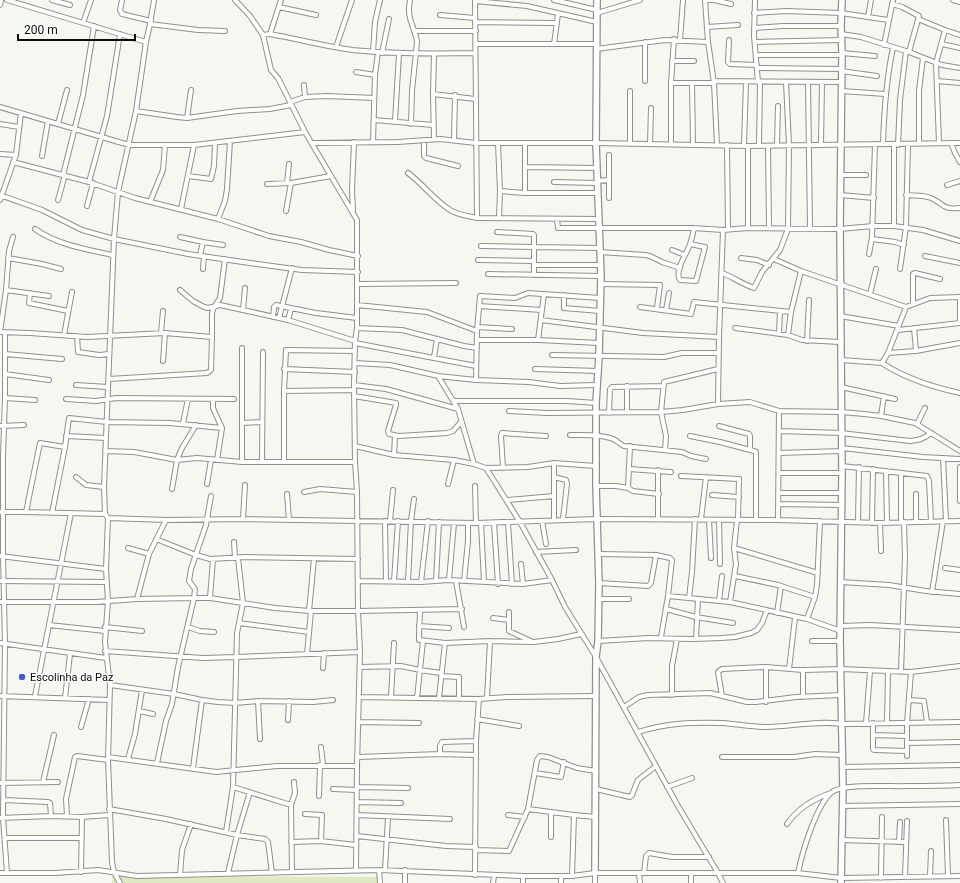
<svg xmlns="http://www.w3.org/2000/svg" width="960" height="883" viewBox="0 0 960 883" font-family="Roboto,sans-serif">
	<rect width="100%" height="100%" fill="#f5f7f1"/>
	<path fill="#e0eac2" d="M112,876L377,877V883H112Z"/>
	<g fill="none" stroke-linecap="round" stroke-linejoin="round">
		<g stroke="#8e908b" stroke-width="6">
			<path id="street" d="M7,0L146,42
				M52,0L70,5
				M122,0L120,10L122,14L151,21
				M235,0L250,16L263,35L271,70L278,78L305,132L357,220V328L355,341L354,385L355,462L357,492L358,611L360,652L357,766L356,870
				M410,0C406,20 415,26 417,42L412,91L411,124
				M475,0L477,218
				M554,0L597,10
				M705,0L708,42L714,83L717,145
				M705,0H714L731,4
				M755,0L754,36L758,82
				M953,0L960,2
				M475,1L527,6L597,22
				M892,4L902,7L919,16L909,52
				M0,5L1,0
				M279,7L316,15
				M597,13L640,0
				M754,13L786,11L841,13L888,20
				M440,15L475,18
				M868,17L871,0
				M918,19L945,30L960,35
				M475,22L556,23
				M83,23L91,0
				M150,24L198,30L225,31
				M707,27L738,25
				M754,28L783,26H841
				M414,31H476
				M270,34L281,0
				M841,34L861,37L909,52L942,65L960,68
				M263,35L270,34C297,39 325,46 352,50C393,54 434,54 475,53
				M680,40L683,0
				M729,40L728,62L730,64L757,65
				M645,42V81
				M755,42L841,40
				M475,44H596
				M554,44L558,14
				M942,44L960,48
				M884,45L893,0
				M336,47L352,0
				M596,49L665,40L708,42
				M373,52L375,22L380,0
				M382,53L389,19
				M842,53L875,56
				M434,54L433,94L434,139
				M756,55H842
				M672,61H694
				M757,68L841,69
				M841,71L877,76
				M356,72L375,75
				M714,81L841,82
				M937,81L960,83
				M808,82L810,229
				M671,83H714
				M692,83L693,145
				M304,85L305,97
				M630,91V144
				M841,91L885,94
				M433,94L475,99
				M290,102L305,97L327,96L374,98
				M0,107L129,145H194L305,132
				M136,111L177,117L187,118L237,111L270,109L291,105
				M187,118L191,90
				M374,120L433,125
				M395,121L399,54
				M0,124L19,127
				M58,124L67,90
				M454,140L455,95
				M424,141V156L426,158L458,166
				M373,142L375,75L378,52
				M312,143L398,142L440,139L476,143H596L748,146L960,143
				M498,143L500,191L499,218
				M939,143L936,63L945,30
				M951,143L955,153L960,162
				M650,144L651,108
				M671,144V83L674,39
				M883,144C884,112 886,80 893,48
				M919,144V91L923,58
				M727,145L728,229
				M744,145L746,82
				M759,145L760,82
				M777,145L778,106
				M821,145L822,82
				M898,145L900,100L906,51
				M768,146L769,228
				M0,154L16,155
				M42,156L48,121
				M13,162L89,182L135,198L218,219L269,236L301,242L329,250L358,256
				M525,167L597,168
				M408,173C423,184 434,200 450,210C458,215 468,216 477,218L599,219
				M63,175L83,95L94,26
				M840,175H866
				M188,176L211,179L214,166L215,143
				M609,180V198
				M597,181L609,180V155
				M89,182L107,116L120,34
				M554,182L597,183
				M287,183L289,164
				M267,184L291,183L331,176
				M947,185L960,181
				M500,191L525,193H598
				M525,193V143
				M0,195L42,210L82,230L114,239L188,254L257,264L302,270L358,272
				M840,195L874,198
				M906,195C914,196 923,195 931,198C945,204 941,210 960,208
				M0,200L16,155L21,113
				M58,200L65,175
				M150,202L163,170L165,145
				M87,206L93,183
				M181,209L194,145
				M286,211L291,183
				M353,211L352,190L354,142
				M218,219L225,201L227,189L230,141
				M557,219L558,228H694L723,230L748,228L840,229L873,226H894L923,230L960,241
				M894,226V144
				M748,228V146
				M35,229C58,245 85,249 112,255
				M180,237L203,242L223,245
				M872,239L895,242L904,245
				M690,244L705,247L696,281L680,280C674,270 687,254 690,244C692,239 693,233 694,228
				M481,246L534,247V235L533,234L497,232
				M672,250L685,255
				M600,252L645,255L650,256L662,262L680,268
				M869,254L872,237L875,144
				M200,255L203,242
				M925,256L960,263
				M8,258L42,264L61,269
				M741,258L757,260L769,265
				M774,259L801,271L906,307
				M478,260L534,261
				M534,265H600
				M203,269L204,256
				M900,269L906,227L908,144
				M722,273C733,277 742,284 754,288L762,272L780,250L788,229L789,145L786,82
				M488,274L601,276
				M534,275V247L600,248
				M358,284L456,283
				M601,284L660,285L657,308
				M6,290L49,296
				M180,290L193,301L204,307L208,308L220,305L243,310L288,320L355,341
				M30,293L29,303L68,311
				M870,294L876,269
				M564,295V308L600,311
				M960,297V322
				M913,303V274L915,273L940,279
				M357,305L427,312L477,331
				M479,306L542,310
				M640,307L691,314L694,302L791,312
				M243,310L245,288
				M666,310L669,293
				M840,316L899,326
				M273,317L274,307L276,305L316,313L357,318
				M279,318L292,268
				M288,320L291,309
				M541,320L643,333L719,337
				M478,327L512,329
				M357,328L402,330L464,346L477,348
				M735,328L788,335L802,340L840,342
				M914,328L916,351
				M898,330L960,323
				M0,332L30,333L87,337L165,333L212,337L211,370L207,373L109,379
				M0,332L6,290L9,251L13,237
				M5,332V398L3,456V556L5,644L3,818L7,873
				M161,333L163,311
				M779,334L780,311
				M64,335L72,292
				M788,335L791,312L801,271
				M77,336L78,352L99,355L109,354
				M212,337V313L214,307L220,298L225,259
				M477,340H538L599,343
				M538,340L544,294
				M807,341L809,300
				M355,343L476,366
				M242,348V462
				M888,353L906,307L930,298L960,297
				M5,354L62,359
				M552,355L664,357L682,353H719
				M434,357L437,339
				M841,360L882,363L888,353L916,351L960,343
				M163,361L165,333
				M355,363L390,365L438,376L458,409L474,464
				M882,363C906,379 932,387 960,393
				M284,369L355,372
				M535,369L598,371
				M5,374L49,380
				M438,376L476,380L529,382L560,386L596,385
				M476,380L477,331L480,296L515,298L528,293L600,298
				M76,385L108,387
				M354,385L386,389L458,409
				M627,386V412
				M841,387L895,399
				M284,391L354,390
				M354,396L396,403V405L388,431L389,434L399,436L447,433L453,431L461,422
				M5,398L35,400
				M66,399L96,401L116,398L234,399
				M213,399V408L222,428
				M454,401H567L596,403
				M718,404L719,337L723,230
				M509,411L547,413L661,412L683,410L718,404L750,402L779,411L841,412L864,414L881,416L915,423L960,451
				M609,413L610,389L612,387L663,386
				M881,416L884,396
				M183,423L188,399
				M242,423L262,422
				M917,424L925,408
				M0,426L24,425
				M719,426L749,434L750,436V450
				M779,431L841,433L910,441C919,440 924,439 931,433
				M570,435C582,435 602,434 613,439C618,441 619,444 624,446L682,452L691,456L706,459
				M66,436L106,438
				M690,436L720,442L754,451L756,452V520
				M355,446L394,455L454,460L474,464L486,468L528,467L554,463L596,466
				M842,448L923,457L960,459
				M665,450L666,436L661,412L664,382L718,369
				M105,451L134,452L177,460L197,458L242,462H355
				M779,453L841,451
				M394,455L395,436
				M943,458L946,521
				M262,461L263,352
				M284,461V391L286,350L355,351
				M842,466L927,476L929,481L931,521
				M960,467V501
				M486,468L520,522L552,580L565,607L596,657L678,806L718,873L723,883
				M503,468L501,436L502,433L546,436
				M629,469L671,472
				M658,470V519
				M886,471L887,523
				M779,473H842
				M681,476L739,479L738,520
				M76,477L86,485L104,487
				M554,477L566,480L567,484L563,519
				M207,484L211,460
				M448,484L454,460
				M475,486L476,523
				M596,486H616L628,488L633,491L659,494
				M628,488L630,446
				M172,489L177,460L182,448L196,425
				M304,492L320,489L357,492
				M778,493H842
				M287,494L289,520
				M712,495L739,497
				M507,500L554,496
				M778,504L842,505
				M0,512H26L105,514
				M26,512L40,443L65,447
				M52,513L65,447L69,418L107,422L170,423L222,428L217,460
				M108,518L166,520L243,519L476,523L597,519L778,520L880,523L960,521
				M243,519L245,485
				M554,519V463
				M701,519L706,477
				M709,520L711,558
				M719,520L720,564
				M778,520L779,411
				M385,521L386,581
				M390,521L393,490
				M542,521L546,544
				M916,521V494
				M858,522L859,467
				M901,522V473
				M481,523L484,582
				M494,523L498,584
				M508,523L512,584
				M872,523L873,469
				M880,523L881,551
				M156,539L196,555L210,559L245,557L358,559
				M234,542L235,558
				M128,548L149,554
				M734,548L818,573
				M536,552L576,550
				M599,554L656,555L670,558L672,560L668,596L661,637
				M0,556L106,569
				M521,564L523,584
				M945,568L960,570
				M735,576L778,585L815,597
				M449,580L454,523
				M0,581L106,582
				M358,581L421,582L449,580L523,584L552,580
				M394,581L398,521
				M408,581L411,521L414,499
				M436,581L439,522
				M456,581L464,627
				M464,581L468,541V523
				M421,582L428,521
				M841,582L889,585L926,591L960,594
				M599,583L648,586L651,583L656,555
				M932,592L943,521
				M668,596L730,602L807,619L841,631
				M210,598L213,559
				M689,598L692,572L695,519
				M137,599L149,554L166,520
				M599,599H629
				M719,601L722,576
				M0,602H96L137,599L194,598H210L275,608L309,611H358L462,609
				M730,602L736,564L734,548L737,520
				M666,609L696,617L733,623
				M420,610L419,636V640H420L445,643L490,641L534,642L558,639L581,634
				M309,611L314,559
				M509,612V631L533,642
				M777,613L781,586
				M493,618L509,620
				M807,619L815,597L817,585L820,521
				M239,623L309,632
				M49,625L105,631
				M419,626L449,628
				M841,626L870,625L960,630
				M105,627L142,631
				M188,627L200,631L214,632
				M696,639L698,599
				M598,641L648,638L692,639L721,638L735,637L751,633L757,630L762,623L767,610
				M812,641H840
				M0,643L106,658
				M105,651L203,658L236,657L360,652
				M307,654L311,611
				M360,667L401,666L420,670L441,673
				M766,667V702
				M323,668L324,653
				M789,669L795,618
				M803,670V697
				M901,672L905,557L904,522
				M441,676L459,677V699
				M110,685L174,694L202,700L218,702L235,703L258,701L313,702L333,700
				M672,695V666L677,639
				M0,696L109,700
				M35,696L71,513
				M722,696L718,672L722,669L766,667L803,670L841,669L911,672L960,666
				M359,697L479,699L507,697L596,696
				M391,697L394,643
				M65,698L70,654
				M417,698L423,641
				M439,698L445,643
				M487,698L490,641
				M909,700L924,701L927,722
				M258,701L260,739
				M624,707L639,697L648,695L710,693L747,702H756L796,697L841,695
				M139,711L153,714
				M477,719L519,726
				M288,720L289,701
				M358,722L419,723
				M866,723L870,671
				M873,723V749L874,750L907,751
				M887,723L888,671
				M81,727L89,699
				M638,732C667,723 692,722 723,723C737,724 751,727 765,727C791,727 816,720 842,724L960,722
				M873,735L907,736
				M907,743L960,742
				M321,747L323,765
				M440,754V746L442,742L476,741
				M907,756V723L911,672
				M108,757L216,772L277,766H357
				M358,757L440,754L476,755
				M722,757H794L815,754L842,755
				M128,759L135,734L142,690
				M157,763L166,721L172,704L178,667L194,598L195,589L189,581L191,569L206,525L211,496
				M842,767L960,765
				M193,768L202,700
				M535,773L561,777L564,762
				M43,782L54,735
				M0,783L58,782
				M233,787L291,805
				M357,787L408,788
				M667,787L692,778
				M333,789L357,790
				M596,789L630,797L632,795L638,780L656,766
				M319,796L320,765
				M3,800L48,802L50,803L51,816
				M357,802L401,803
				M842,806L960,804
				M109,809L166,819L237,835L265,839L268,842L272,873
				M528,809L574,815
				M551,812V837
				M305,814L322,815L321,841
				M357,815L450,819
				M508,815L525,817
				M67,816L66,799L75,757L77,756L108,760
				M0,818L51,816L82,817L109,815
				M946,820L948,876
				M787,824C798,808 813,799 831,793
				M226,832L233,787L237,633L243,603L238,558
				M357,836L446,846L476,847
				M5,838H82
				M841,840L906,842
				M291,842L321,841L356,845
				M899,842L900,822
				M476,850L509,851L528,809L537,760L540,756L548,757L577,768L596,771
				M379,870L380,883
				M385,870L388,817
				M81,872L82,817
				M292,872L291,805L295,793L294,782
				M0,873H55L98,870L137,876L379,870L523,876H572L595,873H798L841,878L960,876
				M228,873L237,835L250,792
				M595,873V883
				M639,873L640,883
				M644,873L646,856L649,853L672,857H709
				M691,873V883
				M798,873C802,853 816,805 832,792C844,783 891,787 908,786C925,786 943,786 960,785
				M180,875L182,850L191,824
				M475,875L476,741L479,699
				M572,876L574,815L596,817
				M930,876L931,851
				M905,877L907,821
				M881,878L882,817
				M120,883L114,872L112,862L108,760L110,685L105,642L108,601L106,569L108,518L105,514L104,487L114,239L118,192L136,111L146,42L150,24L154,0
				M405,883V870
				M493,883L494,876
				M523,883V876
				M561,883V876"/>
		</g>
		<g stroke="#8e908b" stroke-width="8">
			<path id="secondary" d="M595,873L596,657L598,641L599,583L596,486V403L599,356L601,276L596,143L597,0
				M841,883L843,788L840,641L842,473L840,229L842,53L841,26L842,0"/>
		</g>
		<use href="#street" stroke="#fff" stroke-width="4"/>
		<use href="#secondary" stroke="#fff" stroke-width="5.5"/>
	</g>
	<circle fill="#405cce" stroke="#fff" stroke-width="1.5" cx="22" cy="677" r="4"/>
	<g text-anchor="middle" dominant-baseline="central" stroke-width="3" stroke-linejoin="round" paint-order="stroke">
		<g font-size="11" fill="#0b0c0a" stroke="#fff" text-anchor="start">
			<text x="30" y="677">Escolinha da Paz</text>
		</g>
	</g>
	<path d="M18 34v6h117v-6" fill="none" stroke="#0b0c0a" stroke-width="2"/>
	<text x="24" y="34" font-size="12" fill="#0b0c0a" stroke="#ffffff" stroke-width="3" paint-order="stroke">200 m</text>
</svg>
